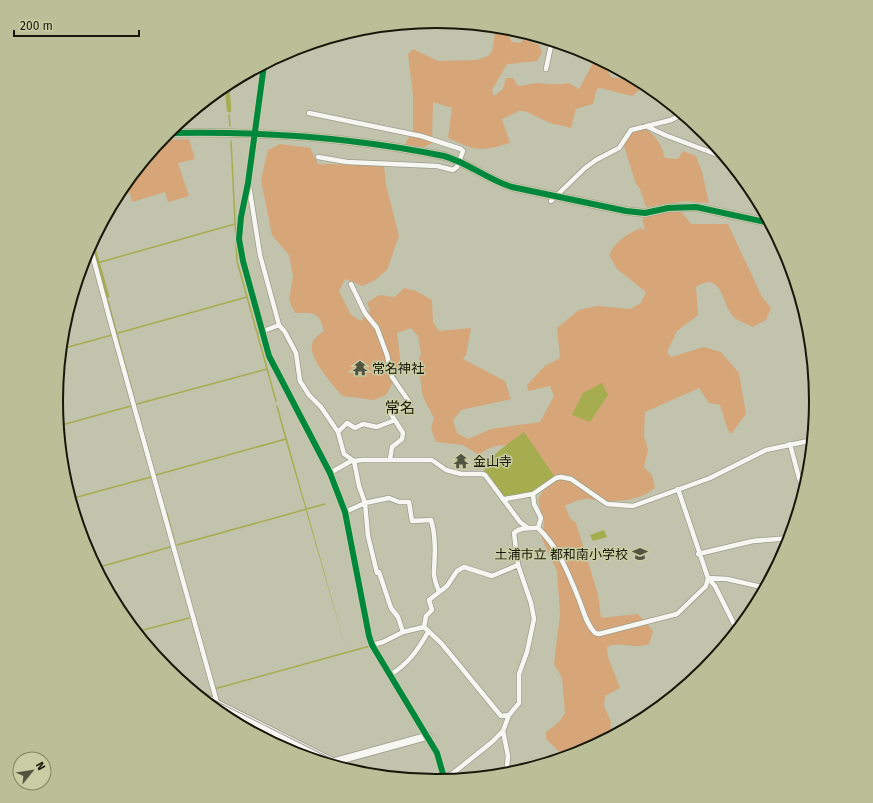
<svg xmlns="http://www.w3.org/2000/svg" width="873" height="803" viewBox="0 0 873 803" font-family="'Fira Sans','Noto Sans JP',sans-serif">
	<rect width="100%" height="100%" fill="#c1c3ad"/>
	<path fill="#d6a578" d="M499,27L505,29L512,42L520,43L524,39L539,45L542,53L537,61L507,64L492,90L494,96L503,89L506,78H513L518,86C525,86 533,83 537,83C548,84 558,85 569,83L579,89L594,61L598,59L607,63V69L611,77L631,80L633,77L648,85L658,93L654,94L645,85L632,96L600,88L597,89L593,104L576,109L571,128L550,123L525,111H519L502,119L510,143C480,152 477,151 448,138L452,108L433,102L432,143L412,153L405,144L413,130V95L408,54L413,49L438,61L477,60L488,56L492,51L496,28Z
		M191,113V120L184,122L182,127H174Z
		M643,127C656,136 661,143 665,158L678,159L683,151L696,156L702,172L709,203L686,201L646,207L640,189L636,184L624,146L634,130Z
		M189,139L195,159L178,163L189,196L168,202L165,192L132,202L130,193L117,196L161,140Z
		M280,144L310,148L318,164L384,165L386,185L399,236L387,270L375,280L363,286L345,279L339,291L351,315L361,321L370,310L367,303L379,295L395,297L404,288L416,291L432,300L433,322L439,331L471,328L466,355L463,359L505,381L511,399L461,410L453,420L457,433L468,439L491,429L540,422L554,396L550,386L528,391L527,385L545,366L560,358L557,328L579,310L597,306L630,309L641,303L646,292L617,269L609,255C615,242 628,233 641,228L645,231L642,215L680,210L691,224H728L762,297L771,308L766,320L753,327C748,324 740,322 735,318C721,307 724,269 696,287L698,315L677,331L667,352L671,357L704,347L721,352L739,373L746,414L731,434L728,430L720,405L709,403L699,388L645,412L644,436L648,450L644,467L652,475L655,488C639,501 615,503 595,500C592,500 589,498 586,499C578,499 571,503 565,506L570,518L576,523L598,594L601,618L638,614L653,631L649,644C635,650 619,640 607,647L608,657L620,688L605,696L604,706L611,722L610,738L582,753L566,758L546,739V732L559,722L565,713L562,678L554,664L560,614L557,571L542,539L544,523L538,500L543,491L555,482L529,446C509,447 496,440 479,455L463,445L436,442L431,428L434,418L423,397L418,363L421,354L418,336L411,328L397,333L401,366L386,395L374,400L342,396C333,385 309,359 312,345C313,338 319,335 324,331C319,311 314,313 295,313L289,300L293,276L289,255L272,235L261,180L268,150Z"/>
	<path fill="#a6ad4e" d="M602,383L608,395L590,422L572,415L583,393Z
		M524,432L555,477L533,493L505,498L483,473C493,451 506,446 524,432Z
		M285,438L287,439L347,653Z
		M604,530L607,537L593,541L590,535Z"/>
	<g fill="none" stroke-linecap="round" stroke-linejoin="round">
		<path stroke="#a6ad4e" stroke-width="1.5" d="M229,115L230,126
			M231,141L237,261L276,401
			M97,263L235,224
			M108,301L138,413
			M118,333L247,297
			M61,349L112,335
			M137,404L267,369
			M277,406L286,439
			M58,426L131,406
			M146,441L149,453
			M156,475L286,439
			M70,499L151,477
			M167,513L175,544
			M177,545L325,504
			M96,568L170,547
			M136,632L189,618
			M214,689L370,646"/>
		<path stroke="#a6ad4e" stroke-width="4.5" d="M227,84L229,110
			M92,243L107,296"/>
		<g stroke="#9c9e8d" stroke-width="6">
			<path id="street" d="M264,65L248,183L241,217L239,239L243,261L269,356L330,473L345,512L369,636L372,645L437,753L445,781
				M546,69L552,41
				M309,113L421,136L461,149L463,151L457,167L453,170L437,166L347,162L318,157
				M646,126L665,135L726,158
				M249,186L260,255L279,325L285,332L296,353L300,381L309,395L321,407L338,432L344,454L354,461L362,460H432L446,470L461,474H482L485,475L520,522L528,528
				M551,201L585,168L596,160L619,148L631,130L671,120L683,114
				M90,246L111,324L218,706
				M351,284L365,313L377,328L387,355L392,377L410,403L391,414L403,433L402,439L392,447L390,459
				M261,332L279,325
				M338,432L347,423L355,428L363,424L377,427L395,420
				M790,444L799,478L805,491
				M354,461L359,486L365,503L368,536L377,573L379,572L391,608L398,617L403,632
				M330,473L351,461
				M678,489L708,578L715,586L734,624
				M533,494L534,504L541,518L538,528
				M505,499L533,494L556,478L561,477L571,479L607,504L633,506L710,478L766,450L813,440
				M345,512L365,503L389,498L399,502H409L412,521L431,520C436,536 435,554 434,571C433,577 437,586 439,592
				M698,554L753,541L791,538
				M708,578L727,579L766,588
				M424,627L441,643L501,716L509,715L519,703V674L527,652L534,619L531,603L518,565L514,533C520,527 530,528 538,528C558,547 568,572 578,597C583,609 586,624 595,633L599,634L677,614L706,586L708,578
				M424,627L426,616L432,610L429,600L447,586L457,571L464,567L492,576L518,565
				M372,645L383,642L403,632L424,627
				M390,675C408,664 418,650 428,632
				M187,687L362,775
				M509,715L503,731L508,756L507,766L511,774
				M452,774L456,780
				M444,777L452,774L492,742L503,731"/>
		</g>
		<g stroke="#9c9e8d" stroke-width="9">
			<path id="secondary" d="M167,133C260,131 352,137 444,156C469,163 488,180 512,187L626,211L645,213L668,208L696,207L770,223
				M326,764L428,736"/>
		</g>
		<g stroke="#9c9e8d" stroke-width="10">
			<path id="highway" d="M222,715L304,757"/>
		</g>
		<use href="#street" stroke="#f6f6f3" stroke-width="4.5"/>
		<use href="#secondary" stroke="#f6f6f3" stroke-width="7"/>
		<use href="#highway" stroke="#f6f6f3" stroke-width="8"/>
		<g stroke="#9c9e8d" stroke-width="10" stroke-linecap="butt">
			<path id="highway-bridge" d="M204,700L338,767"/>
		</g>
		<use href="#highway-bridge" stroke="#f6f6f3" stroke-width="8"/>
		<g stroke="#c8cda3" stroke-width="8">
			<path id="cycleway" d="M264,65L248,183L241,217L239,239L243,261L269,356L330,473L345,512L369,636L372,645L437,753L445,781
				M167,133C260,131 352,137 444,156C469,163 488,180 512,187L626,211L645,213L668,208L696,207L770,223"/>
		</g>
		<use href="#cycleway" stroke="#00873e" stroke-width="6"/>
	</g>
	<defs>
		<g id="temple-bare" transform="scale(1.2)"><path d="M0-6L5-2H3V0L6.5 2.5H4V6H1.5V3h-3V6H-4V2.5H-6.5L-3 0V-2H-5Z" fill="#525442" stroke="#c8cda3" stroke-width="2.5" paint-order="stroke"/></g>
		<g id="school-bare" transform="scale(1.2)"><path d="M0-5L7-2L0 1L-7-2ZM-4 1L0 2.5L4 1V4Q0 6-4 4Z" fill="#525442" stroke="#c8cda3" stroke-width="2.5" paint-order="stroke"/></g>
	</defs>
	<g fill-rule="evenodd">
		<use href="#temple-bare" x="360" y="368"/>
		<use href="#temple-bare" x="461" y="461"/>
		<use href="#school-bare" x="640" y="554"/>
	</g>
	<g text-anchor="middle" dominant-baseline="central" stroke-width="3" stroke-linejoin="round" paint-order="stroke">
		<g font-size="13" fill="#171809" stroke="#c8cda3" text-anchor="start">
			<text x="372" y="368">常名神社</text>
			<text x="473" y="461">金山寺</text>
			<text x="628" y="554" text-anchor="end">土浦市立 都和南小学校</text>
		</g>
		<g font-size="15" fill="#171809" stroke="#c8cda3">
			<text x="400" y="408">常名</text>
		</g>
	</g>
	<path d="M0 0H873V803H0ZM63 401a373 373 0 1 1 746 0a373 373 0 1 1-746 0Z" fill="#babf97" fill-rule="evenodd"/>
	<path fill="none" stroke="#171809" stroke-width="2" d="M63 401a373 373 0 1 1 746 0a373 373 0 1 1-746 0Z"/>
	<g transform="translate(32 771) rotate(60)"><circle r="19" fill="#c8cda3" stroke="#818565"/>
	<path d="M0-3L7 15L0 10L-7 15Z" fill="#525442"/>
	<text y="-6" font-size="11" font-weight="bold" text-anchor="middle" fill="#171809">N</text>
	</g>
	<path d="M14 30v6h125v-6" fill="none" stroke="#171809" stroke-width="2"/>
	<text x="20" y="30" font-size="12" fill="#171809" stroke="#c8cda3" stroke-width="3" paint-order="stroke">200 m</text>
</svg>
